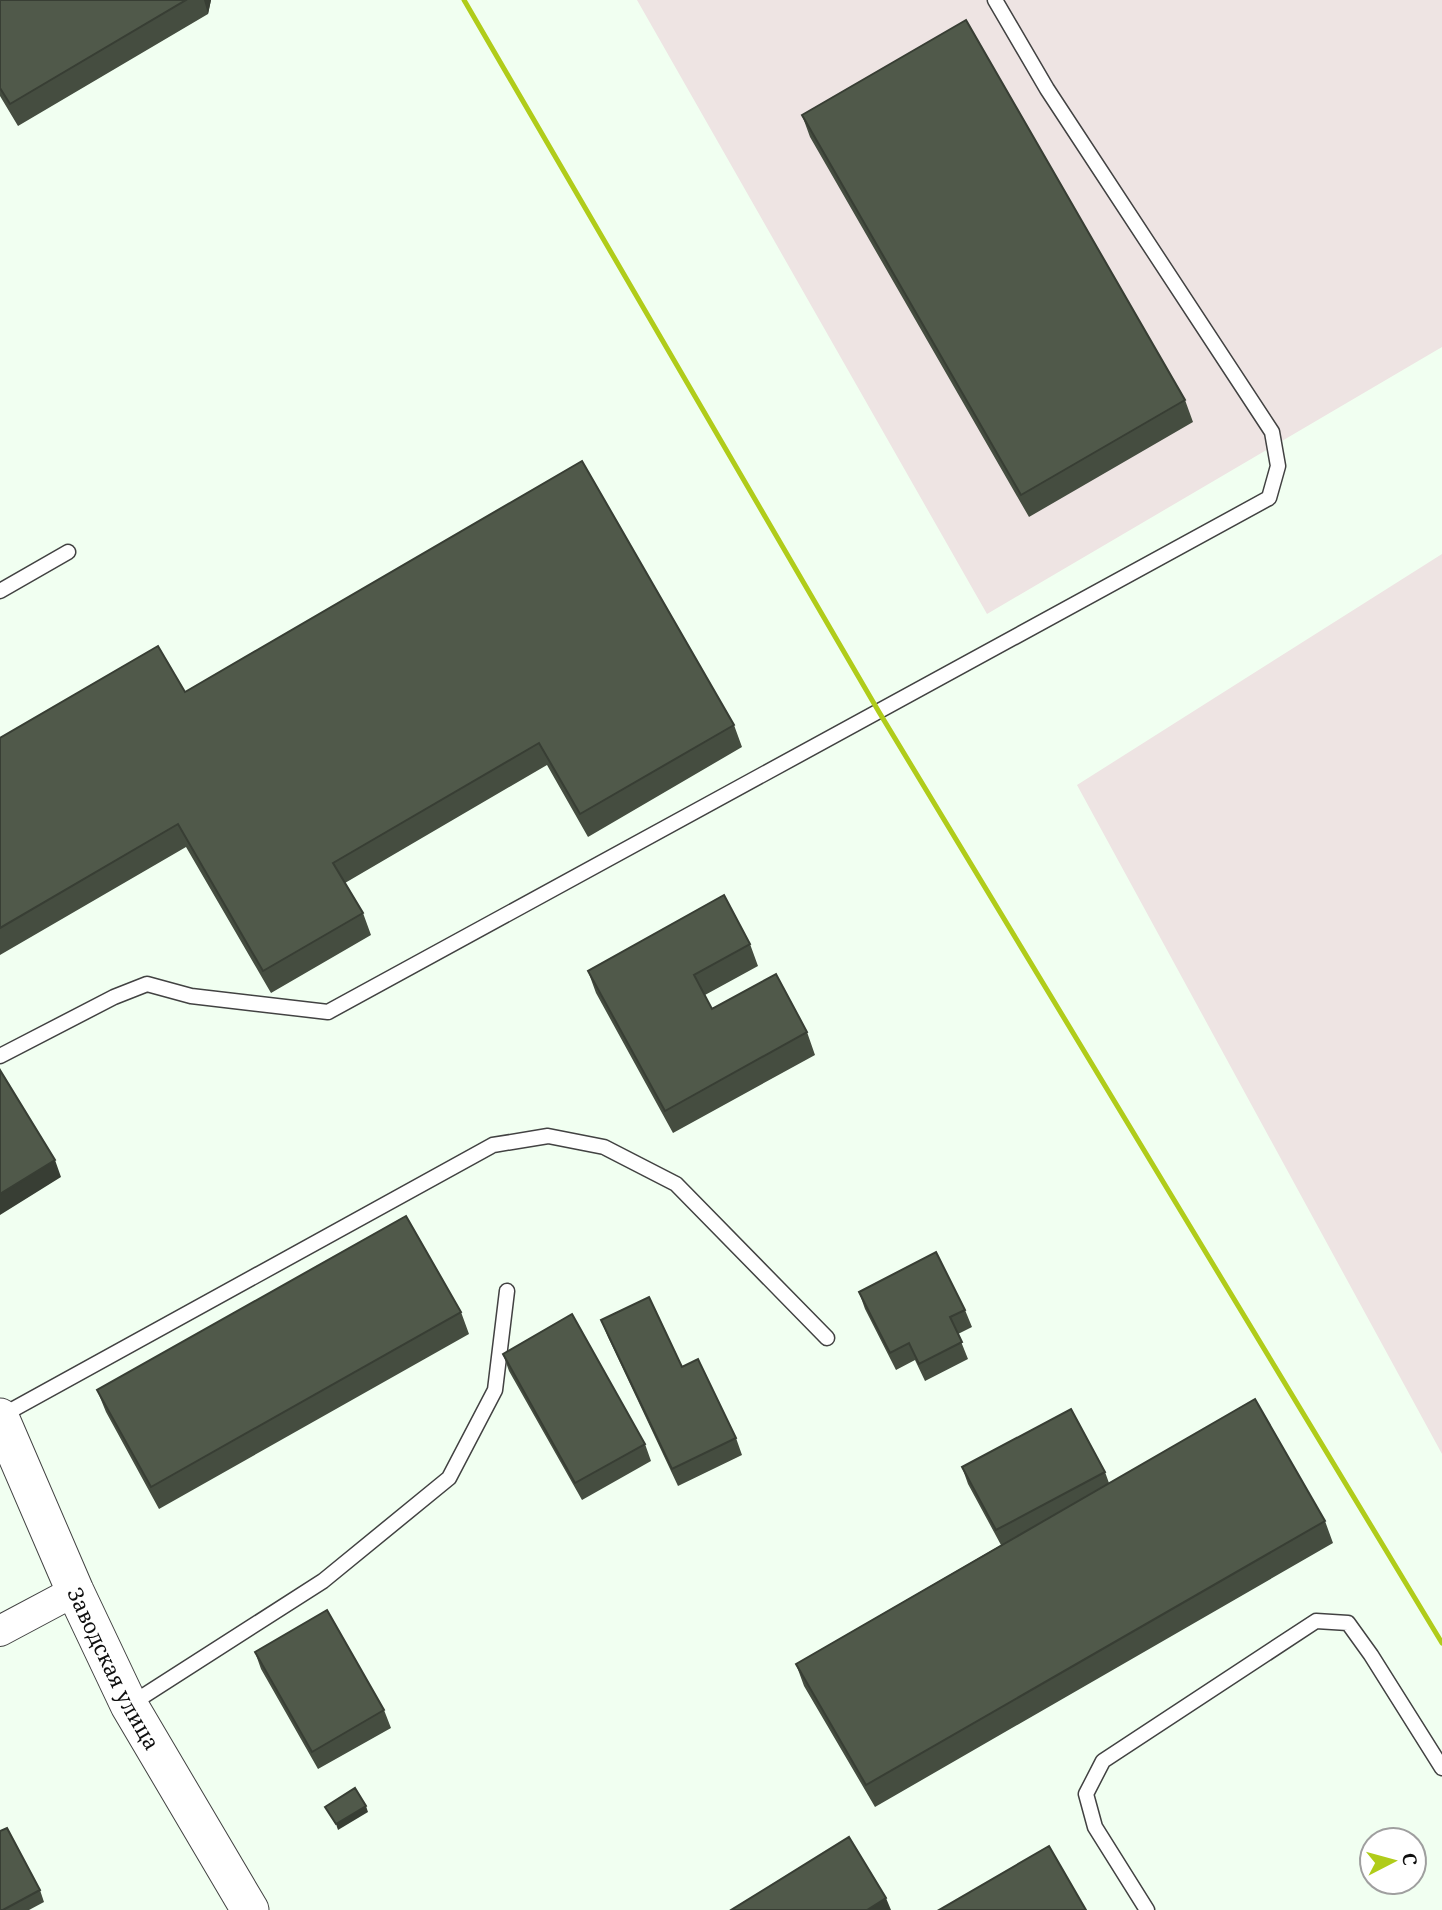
<svg xmlns="http://www.w3.org/2000/svg" width="1442" height="1910" viewBox="0 0 1442 1910" font-family="'Noto Serif',serif">
	<rect width="100%" height="100%" fill="#f1fff1"/>
	<path fill="#eee4e3" d="M637,0H1442V347L987,614Z
		M1442,554V1454L1077,785Z"/>
	<g fill="none" stroke-linecap="round" stroke-linejoin="round">
		<g stroke="#424242" stroke-width="17">
			<path id="service" d="M0,591L68,552
				M0,1056L114,997L147,984L191,996L328,1012L1269,498L1278,466L1272,432L1047,89L995,0
				M1,1416L493,1145L548,1136L604,1147L676,1184L827,1338
				M131,1704L323,1581L449,1478L495,1390L507,1291
				M1147,1910L1095,1827L1086,1794L1103,1761L1316,1621L1348,1623L1371,1655L1442,1768"/>
		</g>
		<g stroke="#424242" stroke-width="32">
			<path id="minor" d="M0,1631L75,1591"/>
		</g>
		<g stroke="#424242" stroke-width="39">
			<g id="tertiary">
				<path id="s1" d="M0,1417L75,1591L129,1705L250,1910"/>
			</g>
		</g>
		<use href="#service" stroke="#fff" stroke-width="14"/>
		<use href="#minor" stroke="#fff" stroke-width="30"/>
		<use href="#tertiary" stroke="#fff" stroke-width="37"/>
		<path stroke="#b0cc1a" stroke-width="5" d="M464,0L879,712L1442,1643"/>
	</g>
	<path fill="#454d40" d="M0,0H211L208,14L18,126L0,96Z
		M802,115L1185,400L1193,422L1029,517L810,137Z
		M185,692L734,725L742,747L588,837L547,765L345,883L363,913L371,935L271,993L186,847L0,955V738Z
		M750,944L758,966L705,995L712,1009L807,1032L815,1055L673,1133L596,993L588,971Z
		M859,1292L965,1310L972,1327L958,1334L968,1359L925,1381L915,1360L896,1370L865,1309Z
		M461,1312L469,1334L159,1509L106,1412L97,1390Z
		M601,1320L682,1367L736,1438L742,1455L678,1486L608,1337Z
		M503,1354L645,1444L651,1461L582,1500L509,1371Z
		M962,1467L1105,1472L1109,1483L1325,1521L1333,1543L875,1807L804,1686L796,1664L1001,1545L968,1484Z
		M255,1652L384,1710L391,1728L318,1769L261,1669Z
		M40,1890L44,1902L29,1910H0Z"/>
	<path fill="#383e34" d="M204,0H211L208,14Z
		M55,1160L61,1177L0,1215V1194Z
		M366,1806L368,1812L338,1830L336,1824Z
		M886,1898L891,1910H867Z"/>
	<path fill="#50594a" stroke="#383e34" stroke-width="2" d="M0,0H186L10,104L0,88Z
		M966,20L1185,400L1021,495L802,115Z
		M582,461L734,725L580,814L539,743L333,863L363,913L263,971L178,824L0,928V738L158,646L185,692Z
		M724,895L750,944L694,975L712,1009L776,974L807,1032L665,1111L588,971Z
		M0,1070L55,1160L0,1194Z
		M406,1216L461,1312L151,1487L97,1390Z
		M936,1252L965,1310L950,1317L962,1342L919,1364L909,1343L890,1353L859,1292Z
		M649,1297L682,1367L698,1359L736,1438L672,1469L601,1320Z
		M572,1314L645,1444L575,1483L503,1354Z
		M1255,1399L1325,1521L866,1785L796,1664Z
		M1071,1409L1105,1472L996,1530L962,1467Z
		M327,1610L384,1710L312,1752L255,1652Z
		M355,1788L366,1806L336,1824L325,1807Z
		M7,1828L40,1890L3,1910H0V1831Z
		M849,1837L886,1898L867,1910H731Z
		M1049,1846L1086,1910H939Z"/>
	<g text-anchor="middle" dominant-baseline="central" stroke-width="7" stroke-linejoin="round" paint-order="stroke">
		<g font-size="21" fill="#0f0f0f" stroke="#fff">
			<text stroke="none"><textPath href="#s1" startOffset="276">Заводская улица</textPath></text>
		</g>
	</g>
	<g transform="translate(1393 1861) rotate(84)"><circle r="33" fill="#ffffff" stroke="#9f9f9f" stroke-width="2"/>
	<path d="M0-5L12 26L0 18L-12 26Z" fill="#b0cc1a"/>
	<text y="-10" font-size="19" font-weight="bold" text-anchor="middle" fill="#0f0f0f">С</text>
	</g>
</svg>
